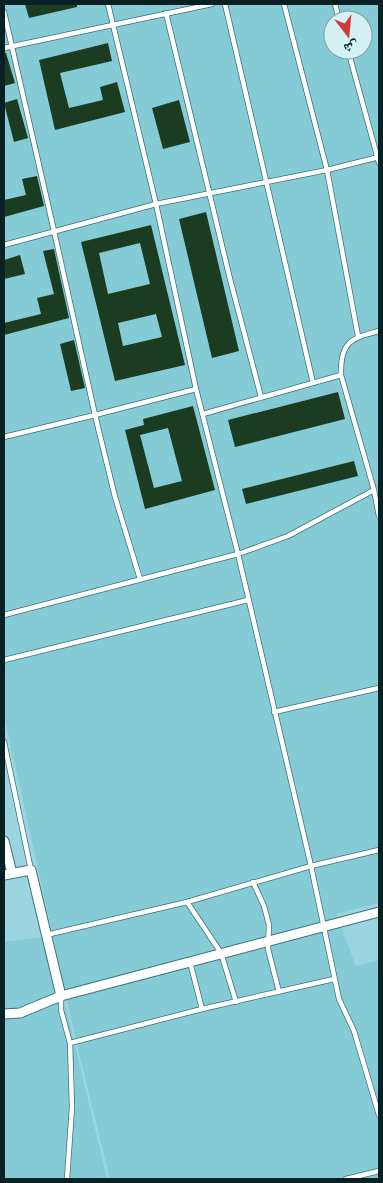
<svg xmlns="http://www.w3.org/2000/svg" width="383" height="1183" viewBox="0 0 383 1183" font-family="'Alegreya Sans','Noto Naskh Arabic',sans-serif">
	<rect width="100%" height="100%" fill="#9bd6e0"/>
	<path fill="#85cbd5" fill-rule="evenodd" d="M4,4H379V903L336,914L356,966L379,960V1179H110L76,1041L4,715ZM333,20H363V50H333Z
		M49,936L107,1179H4V942Z"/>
	<path fill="#1b3c21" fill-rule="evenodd" d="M25,4H77V7L29,18Z
		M108,43L112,61L60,73L69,108L103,100L100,87L117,82L125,112L55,130L39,60Z
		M4,53H6L15,83L4,86Z
		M17,99L28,138L14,142L4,103Z
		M179,100L190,142L163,149L152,108Z
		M37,176L44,206L4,217V200L26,195L22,179Z
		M206,212L239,351L212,358L179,219Z
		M151,225L185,365L115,381L81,242ZM140,243L150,284L108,294L99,253ZM156,314L162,337L123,346L118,323Z
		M54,249L69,318L4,335V323L41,314L37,298L54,294L43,251Z
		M20,255L25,274L4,279V260Z
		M74,340L85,388L71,391L60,344Z
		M338,392L345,419L235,447L228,420Z
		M193,406L215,490L145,509L125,430L144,425L143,419ZM168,428L182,481L154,488L140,435Z
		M354,461L358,476L246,504L242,489Z"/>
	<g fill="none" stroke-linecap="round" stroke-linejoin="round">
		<g stroke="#39737b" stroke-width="6">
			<path id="lane" d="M108,4L156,204L196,389L238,554L311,866L339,999L354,1031L379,1115
				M225,4L313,383
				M284,4L327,170L358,336
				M335,4L339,20
				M4,12L54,231L95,415L115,497L140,579
				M166,13L230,279L261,397
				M4,48L212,4
				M348,50L379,163
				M4,245L156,204L327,170L379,157
				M379,331C351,338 340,342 341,375L374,490L379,516
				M203,414L341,375
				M4,437L95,415L196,389
				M4,615L238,554L288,536L374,490
				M4,660L248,600
				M274,712L379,688
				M4,742L31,870
				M253,882L264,906L269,925L268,949L279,992
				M187,902L221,953L236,1002
				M46,935L187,902L311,866L379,850
				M190,962L202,1009
				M61,997V1010L70,1043L72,1107L67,1179
				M70,1043L202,1009L334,979
				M346,1179L379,1171"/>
		</g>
		<g stroke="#39737b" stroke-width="11">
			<path id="street" d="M4,841L12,873
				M4,875L31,870L61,996
				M4,1014L20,1013L61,996L379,912"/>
		</g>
		<use href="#lane" stroke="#fff" stroke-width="4.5"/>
		<use href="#street" stroke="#fff" stroke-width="9"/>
	</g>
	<rect width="383" height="1183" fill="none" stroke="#072024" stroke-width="10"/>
	<g transform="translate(348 35) rotate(164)"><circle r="24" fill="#d4f1f6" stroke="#829da2"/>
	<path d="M0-4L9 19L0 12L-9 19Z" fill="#cc3e34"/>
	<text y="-8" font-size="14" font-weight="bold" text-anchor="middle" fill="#072024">ش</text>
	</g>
</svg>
